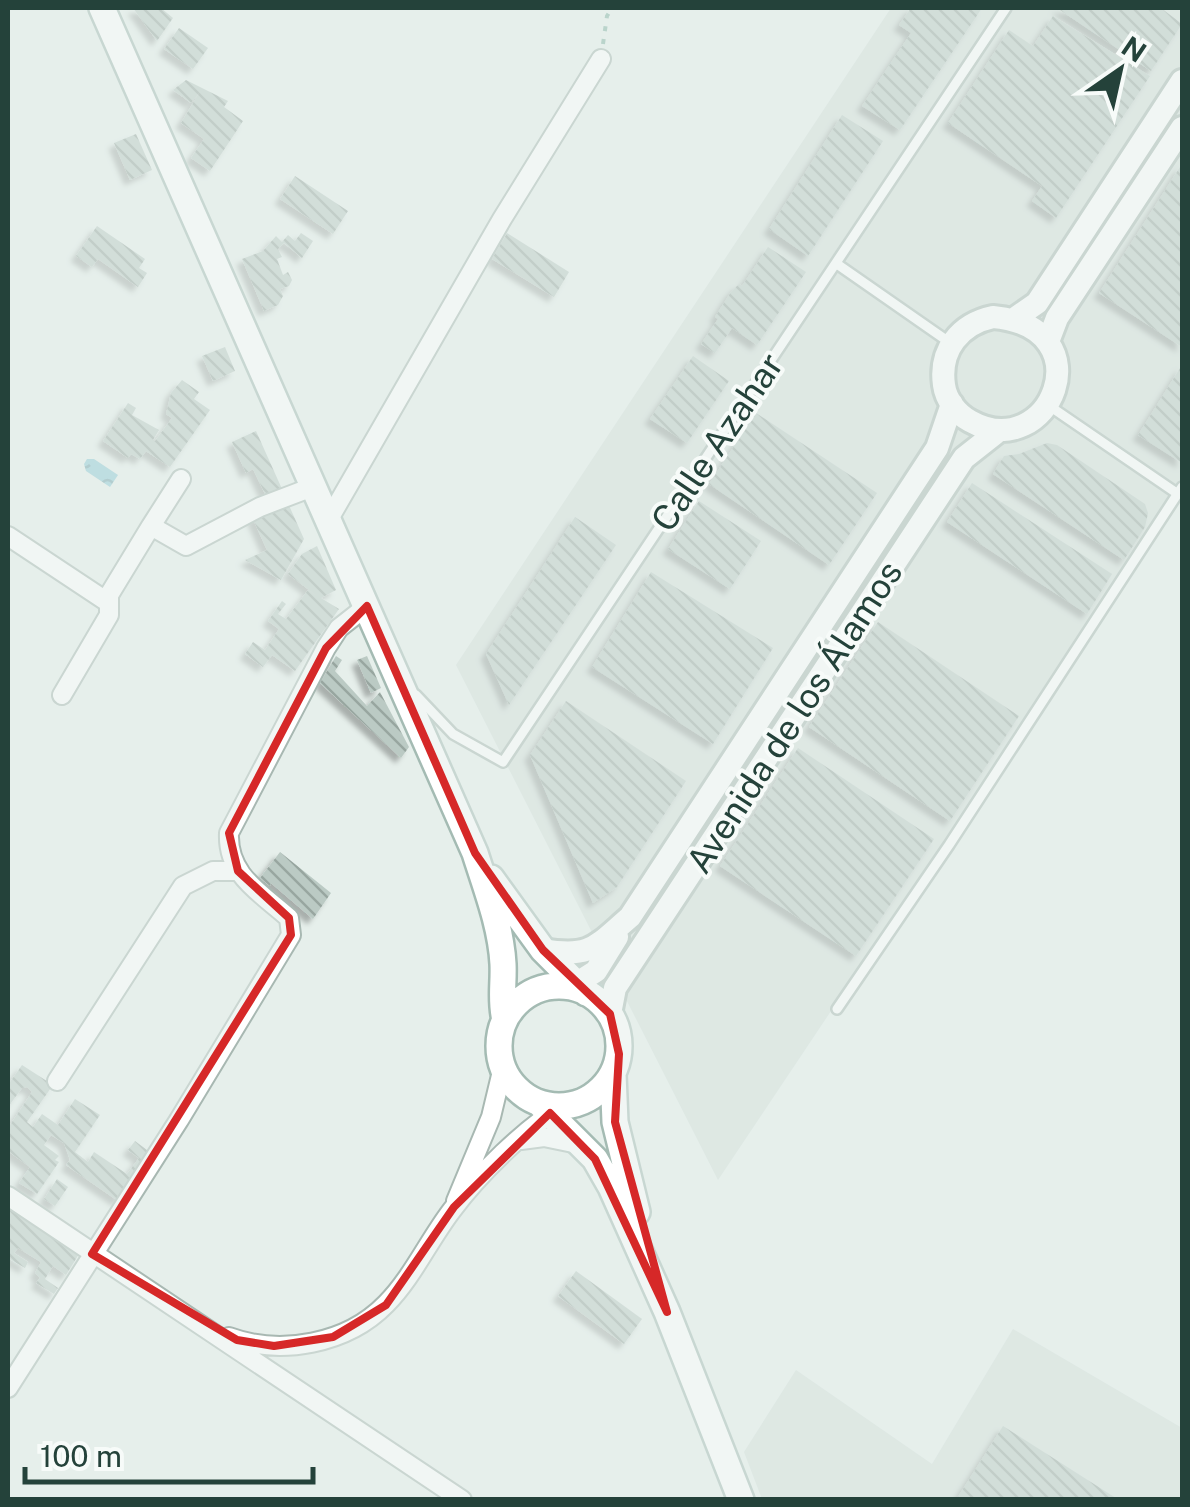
<svg xmlns="http://www.w3.org/2000/svg" width="1190" height="1507" viewBox="0 0 1190 1507" font-family="'Public Sans',sans-serif">
	<defs>
		<pattern id="water-ripples" width="26" height="14" patternUnits="userSpaceOnUse" patternTransform="scale(2.5)"><rect width="26" height="14" fill="#8ec9d4"/><path d="M2 4q2-2 4 0t4 0M15 11q2-2 4 0t4 0" fill="none" stroke="#74a5ad"/></pattern>
		<pattern id="building-back-hatch" width="6" height="6" patternUnits="userSpaceOnUse" patternTransform="scale(2.5)"><rect width="6" height="6" fill="#bbcac4"/><path d="M-1 5l2 2M0 0l6 6M5-1l2 2" fill="none" stroke="#98a6a0"/></pattern>
		<filter id="shadow"><feDropShadow dx="-5.5" dy="5.5" stdDeviation="2.5" flood-color="#0004"/></filter>
	</defs>
	<rect width="100%" height="100%" fill="#e6efeb"/>
	<path fill="#d4dfda" d="M891,8H1182V486L718,1180L456,665Z
		M1013,1329L1182,1428V1499H762L744,1452L796,1370L932,1464Z"/>
	<path fill="url(#water-ripples)" d="M87,459H94L118,475L110,487L86,471L84,464Z"/>
	<path fill="url(#building-back-hatch)" filter="url(#shadow)" d="M133,8H161L173,18L157,41Z
		M911,8H982L900,130L862,106L911,33L899,25Z
		M1057,8H1161L1182,24L1151,71Z
		M1053,16L1150,76L1056,218L1032,201L1042,186L948,123L1009,30L1033,46Z
		M179,28L208,48L193,69L164,49Z
		M186,80L228,101L224,107L243,121L210,171L191,158L204,139L181,123L199,93L191,103L173,90Z
		M842,115L883,141L808,256L769,229Z
		M136,134L152,170L130,180L114,143Z
		M1182,164V347L1099,293Z
		M295,176L348,211L333,234L280,199Z
		M97,226L145,259L139,268L147,273L138,287L98,259L92,267L76,256Z
		M301,233L313,241L302,258L284,243L278,249L282,257L277,259L283,275L288,272L292,280L289,286L280,289L283,296L278,305L264,311L242,259L263,251L276,236L282,242L288,235L295,241Z
		M507,233L569,272L554,297L492,259Z
		M768,247L806,272L757,345L732,328L715,353L701,344L718,319L715,317L731,292L739,284L742,286Z
		M225,347L235,371L213,381L202,356Z
		M693,356L729,381L687,443L650,419Z
		M1182,365V463L1138,435Z
		M182,380L199,392L194,399L210,410L170,467L146,451L140,459L131,454L128,458L103,441L128,403L136,408L132,415L159,430L153,440L155,441L172,418L166,414L171,393Z
		M756,413L877,493L829,565L709,484Z
		M256,431L282,489L266,496L253,469L246,473L232,442Z
		M1047,443L1057,445L1145,504L1148,513L1145,527L1124,560L993,474L1004,456L1019,454Z
		M972,483L1112,574L1087,614L947,522Z
		M287,501L304,539L281,580L245,560L267,550L252,517Z
		M699,501L761,541L730,589L668,549Z
		M575,517L616,545L509,705L486,654Z
		M317,546L336,590L321,598L339,609L295,671L272,655L263,667L245,654L253,642L265,650L279,629L268,621L282,601L286,604L278,614L286,619L308,590L317,596L288,574L302,554Z
		M651,572L773,648L713,744L592,667Z
		M878,622L1019,716L950,821L809,727Z
		M336,656L342,660L335,671L367,706L380,692L409,747L401,758L320,683Z
		M367,656L381,688L371,693L357,660Z
		M566,701L686,781L617,887L593,903L530,755Z
		M798,748L934,839L856,956L720,866Z
		M280,852L331,893L313,919L271,883L270,886L260,878Z
		M22,1065L53,1085L27,1122L33,1127L42,1114L58,1125L75,1099L100,1115L75,1152L88,1162L94,1152L127,1174L139,1158L128,1150L135,1141L151,1153L118,1201L66,1165L70,1160L64,1143L51,1135L44,1145L59,1156L55,1160L59,1162L37,1194L19,1183L30,1167L8,1151V1128L32,1092L27,1087L22,1088L8,1107V1085Z
		M57,1179L68,1187L55,1206L44,1199Z
		M8,1208L79,1254L66,1275L53,1266L45,1279L58,1288L54,1294L36,1283L40,1278L35,1273L41,1262L18,1248L14,1253L28,1262L25,1268L8,1258Z
		M576,1271L642,1319L624,1344L558,1296Z
		M1003,1426L1119,1500H956Z"/>
	<g fill="none" stroke-linecap="round" stroke-linejoin="round">
		<g stroke="#a8b8b2" stroke-width="14">
			<path id="service" d="M837,264L949,342
				M1048,405L1178,494
				M416,695L453,734L503,762L1006,8
				M837,1009L949,845L1182,487"/>
		</g>
		<g stroke="#a8b8b2" stroke-width="22">
			<path id="minor" d="M329,519L502,219L601,59
				M151,526L181,479
				M8,536L109,603
				M62,695L109,615V595L151,526L186,546L260,507L315,486
				M57,1081L183,886L213,871H238
				M521,1140L544,1137L578,1144
				M8,1196L462,1500
				M456,1201L491,1117L503,1067
				M229,1337C281,1356 347,1344 386,1304C412,1278 429,1240 452,1210C477,1176 526,1127 563,1106
				M8,1388L179,1120L291,935L289,918C260,892 227,875 229,833L326,648L339,628L367,606"/>
		</g>
		<g stroke="#a8b8b2" stroke-width="28">
			<path id="tertiary" d="M993,317C1107,327 1050,466 970,421C957,414 946,400 944,385C939,350 960,324 993,317Z
				M1014,319L1037,303L1182,81
				M1049,339L1057,318L1182,128
				M543,950C591,958 595,947 630,917L937,448L952,404
				M571,987L596,971L617,937
				M610,1014L615,988L964,458L997,432"/>
		</g>
		<g stroke="#a4bbb3" stroke-width="30">
			<path id="secondary" d="M102,8L475,853C486,888 501,926 503,964C504,984 500,1000 505,1020
				M491,878L543,950L586,993
				M499 1046a60 60 0 1 1 120 0a60 60 0 1 1-120 0Z
				M613,1074L615,1122L637,1212
				M539,1103L595,1159L611,1187L667,1312L741,1500"/>
		</g>
		<path stroke="#86b3a5" stroke-width="4" stroke-dasharray="5 8" stroke-linecap="butt" d="M603,44L607,16L612,8"/>
		<use href="#service" stroke="#fff" stroke-width="9"/>
		<use href="#minor" stroke="#fff" stroke-width="18"/>
		<use href="#tertiary" stroke="#fff" stroke-width="22"/>
		<use href="#secondary" stroke="#fff" stroke-width="25"/>
	</g>
	<path d="M0 0H1190V1507H0ZM367,606L475,853L543,950L610,1014L619,1054L615,1122L667,1312L595,1159L550,1113L454,1207L386,1305L333,1337L274,1346L237,1340L92,1254L291,935L289,918L238,871L229,833L326,648Z" fill="#e6efeb" fill-opacity=".55" fill-rule="evenodd"/>
	<path fill="none" stroke="#d62828" stroke-width="8" stroke-linejoin="round" d="M367,606L475,853L543,950L610,1014L619,1054L615,1122L667,1312L595,1159L550,1113L454,1207L386,1305L333,1337L274,1346L237,1340L92,1254L291,935L289,918L238,871L229,833L326,648Z"/>
	<g text-anchor="middle" dominant-baseline="central" stroke-width="8" stroke-linejoin="round" paint-order="stroke">
		<g font-size="35" fill="#24423a" stroke="#f7fbf9">
			<text transform="translate(717 442) rotate(-56)">Calle Azahar</text>
			<text transform="translate(794 717) rotate(-57)">Avenida de los Álamos</text>
		</g>
	</g>
	<rect width="1190" height="1507" fill="none" stroke="#24423a" stroke-width="20"/>
	<g transform="translate(1120 70) rotate(34)" stroke="#f7fbf9" stroke-width="8" paint-order="stroke">
	<path d="M0-8L18 38L0 25L-18 38Z" fill="#24423a"/>
	<text y="-15" font-size="28" font-weight="bold" text-anchor="middle" fill="#24423a">N</text>
	</g>
	<path d="M25 1467v15h288v-15" fill="none" stroke="#24423a" stroke-width="5"/>
	<text x="40" y="1467" font-size="30" fill="#24423a" stroke="#f7fbf9" stroke-width="8" paint-order="stroke">100 m</text>
</svg>
